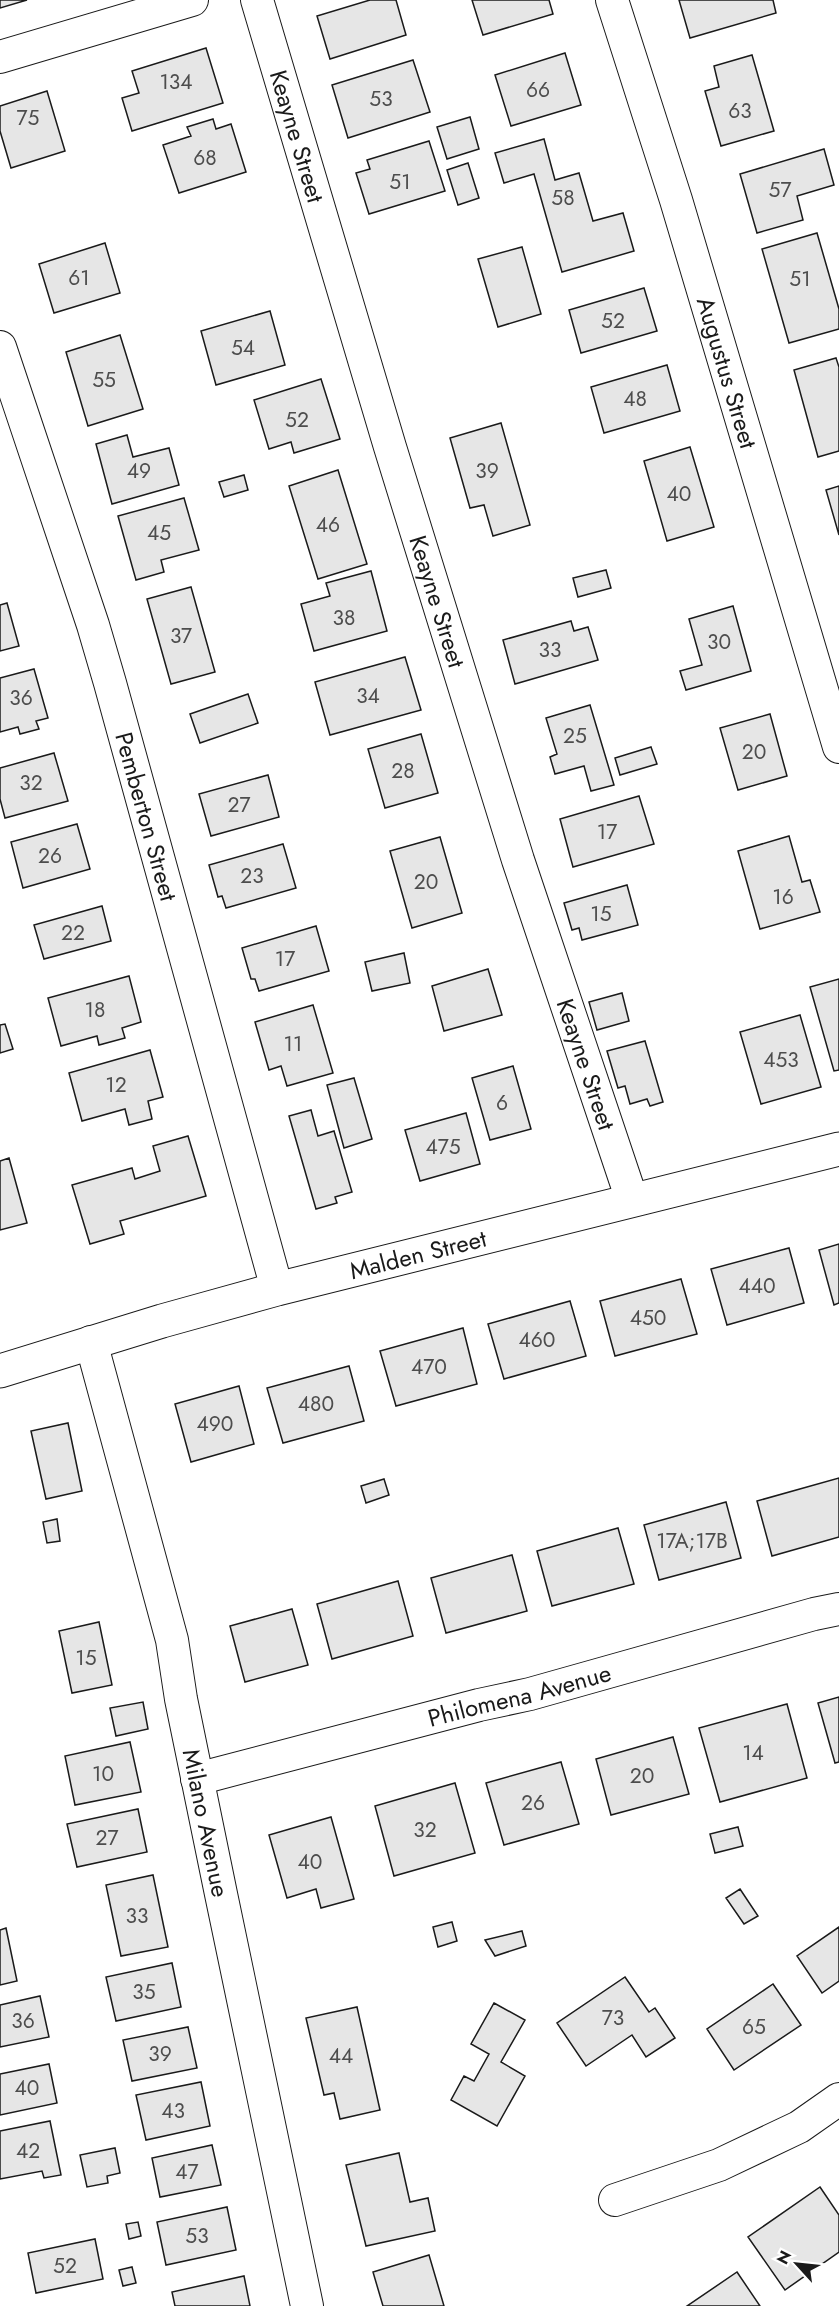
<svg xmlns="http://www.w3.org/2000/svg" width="839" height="2306" viewBox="0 0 839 2306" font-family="Jost,sans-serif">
	<rect width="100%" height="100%" fill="#fff"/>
	<path fill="#e6e6e6" stroke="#1a1a1a" stroke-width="1.5" d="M0,0H27L0,8Z
		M370,0H396L406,35L330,59L317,16Z
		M472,0H549L553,14L483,35Z
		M679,0H773L776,13L690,38Z
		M206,48L223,103L132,131L122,98L139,93L132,71Z
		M565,53L581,105L511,126L495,75Z
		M752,55L774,131L721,146L705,91L719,87L714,66Z
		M413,60L430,112L348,138L332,85Z
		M47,91L65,151L11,168L0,131V106Z
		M470,117L479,149L447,159L437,127Z
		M213,119L216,129L231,124L246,172L179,193L163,145L191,136L187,127Z
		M544,139L555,180L579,173L593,221L623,213L634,251L562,272L534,174L504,183L495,153Z
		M429,141L445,191L369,214L356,173L370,169L367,160Z
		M824,149L834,185L797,196L803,220L757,233L740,174Z
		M468,163L479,198L458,205L447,170Z
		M817,233L839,309V329L789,343L762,249Z
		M105,243L120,293L54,313L39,264Z
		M522,247L541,314L498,327L478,259Z
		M644,288L657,331L581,353L569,310Z
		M270,311L285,365L216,385L201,331Z
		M120,335L143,409L88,426L66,352Z
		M836,358L839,367V451L818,457L794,370Z
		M667,365L680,411L604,433L591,387Z
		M321,379L340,439L294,453L291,442L269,449L254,400Z
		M501,423L530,525L493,536L484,505L470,508L450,438Z
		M127,435L133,457L169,448L179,485L112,504L96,444Z
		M690,447L714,527L667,541L644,461Z
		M338,470L367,564L318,579L289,486Z
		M244,475L248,490L224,497L219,482Z
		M839,486V535L826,490Z
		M184,498L199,550L161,560L164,572L136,580L118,516Z
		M606,570L611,588L578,597L573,578Z
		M371,571L387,631L314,651L301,604L330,596L326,583Z
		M191,587L215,672L171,684L147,599Z
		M7,603L19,646L0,651V605Z
		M733,606L751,671L686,690L680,671L702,665L689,619Z
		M571,621L574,631L588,627L598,660L515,684L503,640Z
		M405,657L421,710L330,735L315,682Z
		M34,669L48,718L36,721L39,729L20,734L18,727L0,732V678Z
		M248,694L258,723L200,743L190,714Z
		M590,705L614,785L591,791L584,766L555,774L550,757L557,754L546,718Z
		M770,714L787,776L738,790L720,728Z
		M421,734L438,793L385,808L368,749Z
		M651,747L657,764L620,775L615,758Z
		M54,753L68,801L5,818L0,799V768Z
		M268,775L279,817L211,836L199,794Z
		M639,796L654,844L573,867L560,819Z
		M77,824L90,869L23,888L11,842Z
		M789,836L802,882L810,880L820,912L760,929L738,851Z
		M440,837L462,913L412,928L390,851Z
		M283,844L296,888L226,908L222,896L218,897L209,865Z
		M627,885L638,925L582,940L579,928L572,930L564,903Z
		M102,906L111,941L44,959L34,925Z
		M316,926L329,971L259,991L255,979H251L242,948Z
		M404,953L410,983L372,991L365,962Z
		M488,969L502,1015L444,1031L432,986Z
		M129,976L141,1022L122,1028L125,1038L99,1045L97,1036L61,1046L48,998Z
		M839,979V1070L834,1071L810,987Z
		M622,993L629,1021L597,1030L589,1002Z
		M313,1005L333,1073L287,1086L281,1066L269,1070L255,1022Z
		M800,1015L821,1087L761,1104L740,1032Z
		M5,1024L13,1049L0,1053V1025Z
		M645,1041L663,1102L650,1106L647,1099L630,1104L625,1086L618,1088L607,1051Z
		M150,1050L163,1097L148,1101L152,1119L129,1125L125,1109L82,1121L69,1073Z
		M513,1066L531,1129L490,1140L472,1078Z
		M354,1078L372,1139L344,1148L327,1085Z
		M311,1110L318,1136L334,1131L352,1192L335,1197L337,1203L316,1209L289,1116Z
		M466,1113L480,1164L420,1181L405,1130Z
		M188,1136L206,1196L120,1221L124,1234L90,1244L72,1185L132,1168L135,1179L160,1171L153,1146Z
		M9,1158L27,1223L0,1230V1161Z
		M839,1244V1303L834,1305L819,1250Z
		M789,1248L804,1303L727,1325L711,1269Z
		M681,1279L697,1334L615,1356L600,1301Z
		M570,1301L586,1356L504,1379L488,1324Z
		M463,1328L477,1384L396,1406L380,1351Z
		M349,1366L364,1421L283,1443L267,1388Z
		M239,1386L254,1444L191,1462L175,1404Z
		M68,1423L82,1491L46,1499L31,1431Z
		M839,1478V1537L772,1556L757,1501Z
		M384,1479L389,1495L366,1503L361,1486Z
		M726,1502L741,1558L659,1580L644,1525Z
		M57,1519L60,1541L47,1543L43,1522Z
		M618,1528L634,1584L552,1606L537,1551Z
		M512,1555L527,1611L446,1633L431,1578Z
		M398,1581L413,1636L332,1659L317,1604Z
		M292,1609L308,1665L245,1682L230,1626Z
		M99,1622L112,1685L72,1693L59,1631Z
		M839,1697V1762L835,1763L818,1703Z
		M143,1702L148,1729L116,1736L110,1708Z
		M787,1704L807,1778L720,1802L699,1728Z
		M673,1737L689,1794L611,1815L596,1759Z
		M130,1742L141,1792L75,1805L65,1756Z
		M561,1762L579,1824L504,1845L486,1783Z
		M455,1783L475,1853L394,1876L375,1806Z
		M138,1809L147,1852L77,1867L67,1824Z
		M331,1817L354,1899L321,1908L316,1889L287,1898L269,1835Z
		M738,1827L743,1846L715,1853L710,1834Z
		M153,1875L168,1947L121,1956L106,1885Z
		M740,1889L758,1916L744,1924L726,1898Z
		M452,1922L457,1941L438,1947L433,1927Z
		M839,1927V1981L822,1993L797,1956Z
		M6,1928L17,1981L0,1985V1930Z
		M522,1931L526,1946L495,1956L485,1940Z
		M172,1963L181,2007L116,2021L106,1977Z
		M625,1977L649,2012L655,2008L675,2038L646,2057L632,2035L586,2066L557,2023Z
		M773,1984L801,2025L734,2070L707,2029Z
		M40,1996L49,2037L0,2047V2005Z
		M494,2003L525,2020L501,2062L525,2076L497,2126L451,2100L464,2076L474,2081L489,2054L471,2044Z
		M357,2007L380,2110L340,2119L334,2093L324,2095L306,2018Z
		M188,2027L197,2068L132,2081L123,2040Z
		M49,2064L57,2103L0,2115V2074Z
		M201,2082L210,2126L146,2140L136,2095Z
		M50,2121L61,2175L44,2178L42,2171L0,2179V2131Z
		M212,2145L221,2185L160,2197L152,2158Z
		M115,2148L120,2173L107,2176L108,2183L87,2187L80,2155Z
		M399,2153L410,2202L428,2198L435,2231L366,2246L346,2165Z
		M820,2187L839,2215V2252L785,2290L748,2237Z
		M227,2207L236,2250L166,2265L157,2222Z
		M138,2222L141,2236L129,2239L126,2224Z
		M95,2239L103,2279L36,2293L28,2253Z
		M429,2255L444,2306H383L373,2272Z
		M132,2267L136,2283L123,2286L119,2270Z
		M737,2272L760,2306H687Z
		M244,2276L250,2306H175L172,2292Z"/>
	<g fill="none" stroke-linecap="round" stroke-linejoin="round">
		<g stroke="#1a1a1a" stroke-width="34">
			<g id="street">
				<path id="s1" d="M257,0L390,447L518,860L632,1200"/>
				<path id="s2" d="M612,0L676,200L839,747"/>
				<path d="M0,57L192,0"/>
				<path id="s3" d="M0,347L93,625L110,683L277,1289"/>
				<path id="s4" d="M91,1342L172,1640L181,1699L221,1894L307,2306"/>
				<path id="s5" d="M197,1779L479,1705L530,1694L814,1614L839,1609"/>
				<path d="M615,2200L719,2165L799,2127L839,2099"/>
			</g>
		</g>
		<g stroke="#1a1a1a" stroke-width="35">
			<g id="secondary">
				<path id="s6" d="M0,1371L162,1321L277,1289L839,1149"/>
			</g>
		</g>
		<use href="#street" stroke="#fff" stroke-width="32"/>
		<use href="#secondary" stroke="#fff" stroke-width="33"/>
	</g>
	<g text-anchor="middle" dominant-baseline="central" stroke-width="4.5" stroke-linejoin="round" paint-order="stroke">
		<g font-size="21" fill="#4d4d4d">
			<text x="176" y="82">134</text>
			<text x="538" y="90">66</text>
			<text x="381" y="99">53</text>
			<text x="740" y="111">63</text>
			<text x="28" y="118">75</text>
			<text x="205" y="158">68</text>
			<text x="400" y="182">51</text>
			<text x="780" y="190">57</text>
			<text x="563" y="198">58</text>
			<text x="79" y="278">61</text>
			<text x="800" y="279">51</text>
			<text x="613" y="321">52</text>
			<text x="243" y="348">54</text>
			<text x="104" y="380">55</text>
			<text x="635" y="399">48</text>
			<text x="297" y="420">52</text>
			<text x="139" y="471">49</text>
			<text x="487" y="471">39</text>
			<text x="679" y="494">40</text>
			<text x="328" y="525">46</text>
			<text x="159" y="533">45</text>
			<text x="344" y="618">38</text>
			<text x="181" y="636">37</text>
			<text x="719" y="642">30</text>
			<text x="550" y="650">33</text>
			<text x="368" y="696">34</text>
			<text x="21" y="698">36</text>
			<text x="575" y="736">25</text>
			<text x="754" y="752">20</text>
			<text x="403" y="771">28</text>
			<text x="31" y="783">32</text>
			<text x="239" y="805">27</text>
			<text x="607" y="832">17</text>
			<text x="50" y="856">26</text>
			<text x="252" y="876">23</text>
			<text x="426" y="882">20</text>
			<text x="783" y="897">16</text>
			<text x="601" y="914">15</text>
			<text x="73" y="933">22</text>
			<text x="285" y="959">17</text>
			<text x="95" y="1010">18</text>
			<text x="293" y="1044">11</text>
			<text x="781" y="1060">453</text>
			<text x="116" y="1085">12</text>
			<text x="502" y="1103">6</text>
			<text x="443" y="1147">475</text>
			<text x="757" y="1286">440</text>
			<text x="648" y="1318">450</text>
			<text x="537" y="1340">460</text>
			<text x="429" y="1367">470</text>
			<text x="316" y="1404">480</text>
			<text x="215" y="1424">490</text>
			<text x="692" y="1541">17A;17B</text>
			<text x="86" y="1658">15</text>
			<text x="753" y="1753">14</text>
			<text x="103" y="1774">10</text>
			<text x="642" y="1776">20</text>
			<text x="533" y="1803">26</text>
			<text x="425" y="1830">32</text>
			<text x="107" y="1838">27</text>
			<text x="310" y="1862">40</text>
			<text x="137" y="1916">33</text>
			<text x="144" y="1992">35</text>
			<text x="613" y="2018">73</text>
			<text x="23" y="2021">36</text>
			<text x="754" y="2027">65</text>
			<text x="160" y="2054">39</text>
			<text x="341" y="2056">44</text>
			<text x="27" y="2088">40</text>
			<text x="173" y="2111">43</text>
			<text x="28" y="2151">42</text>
			<text x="187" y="2172">47</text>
			<text x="197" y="2236">53</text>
			<text x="65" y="2266">52</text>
		</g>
		<g font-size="24" fill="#1a1a1a" stroke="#fff">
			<text stroke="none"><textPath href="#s1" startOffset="142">Keayne Street</textPath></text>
			<text stroke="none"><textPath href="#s2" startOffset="390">Augustus Street</textPath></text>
			<text stroke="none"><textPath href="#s1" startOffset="628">Keayne Street</textPath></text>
			<text stroke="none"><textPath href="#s3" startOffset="492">Pemberton Street</textPath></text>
			<text stroke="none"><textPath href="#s1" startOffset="1114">Keayne Street</textPath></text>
			<text stroke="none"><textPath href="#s6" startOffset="434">Malden Street</textPath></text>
			<text stroke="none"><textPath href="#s5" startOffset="333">Philomena Avenue</textPath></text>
			<text stroke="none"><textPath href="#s4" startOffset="495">Milano Avenue</textPath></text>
		</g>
	</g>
	<g transform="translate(797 2264) rotate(297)" stroke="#ffffff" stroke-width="4.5" paint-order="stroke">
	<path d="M0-4.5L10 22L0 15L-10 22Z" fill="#1a1a1a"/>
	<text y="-9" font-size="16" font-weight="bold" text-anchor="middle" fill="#1a1a1a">N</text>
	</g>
</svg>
